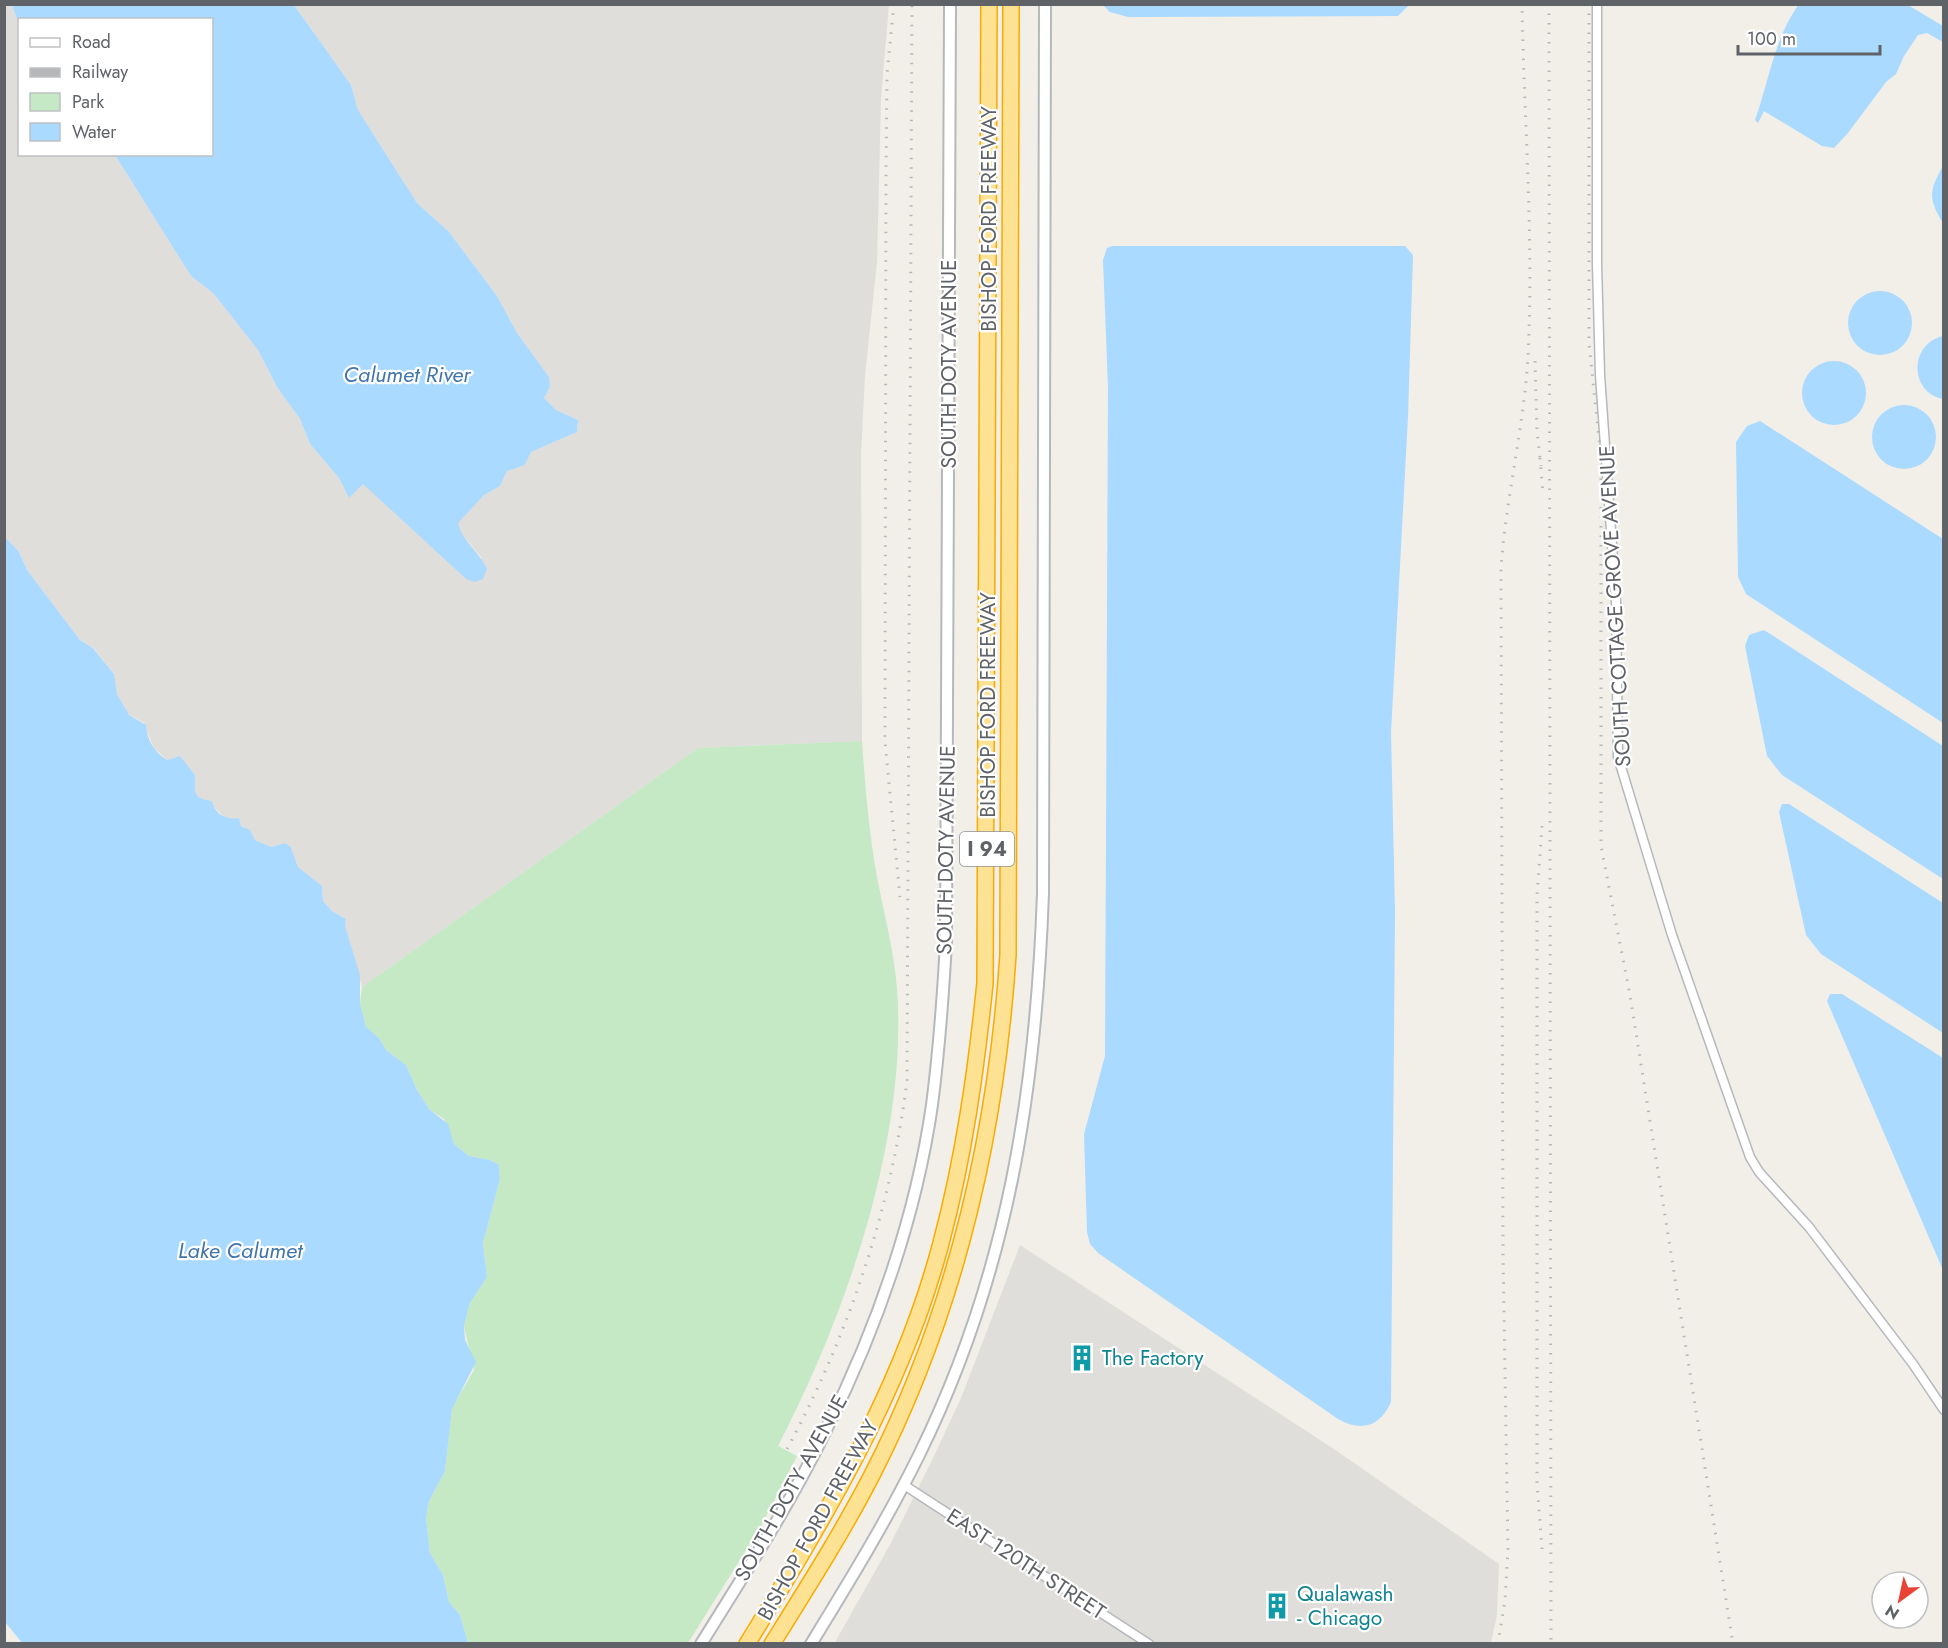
<svg xmlns="http://www.w3.org/2000/svg" width="1948" height="1648" viewBox="0 0 1948 1648" font-family="Jost,sans-serif">
	<rect width="100%" height="100%" fill="#f1efe8"/>
	<path fill="#e0deda" d="M5,5H12L19,25L20,154L115,155L191,276L214,294L258,350L277,387L300,419L310,444L339,478L349,498L363,483L466,579L482,558L460,532L457,523L484,495L500,486L507,471L525,465L531,452L577,432L578,420L556,410L544,398L550,387L548,376L517,333L497,296L449,232L417,203L358,110L351,85L294,5H889L881,99L877,262L865,376L861,454L862,741L698,748L362,987L345,926L346,919L332,911L323,901L322,886L298,867L291,847L285,843L271,847L255,840L246,828L224,817L208,801L202,800L197,796L194,791L195,775L184,762L176,757L167,760L154,748L143,722L129,715L122,705L117,694L114,674L94,648L80,640L27,570L19,552L5,537Z
		M1020,1245L1334,1449L1499,1564L1497,1615L1491,1643L834,1644L891,1543L933,1458L961,1398Z"/>
	<path fill="#c5e8c5" d="M862,741C865,786 869,832 877,877C884,914 894,950 897,989C908,1138 846,1315 778,1446L797,1456L761,1526L688,1643H468L460,1615L449,1602L443,1575L430,1553L426,1518L429,1501L445,1471L452,1408L474,1370L464,1326L470,1303L487,1277L483,1243L500,1179L499,1165L490,1160L469,1156L454,1144L444,1119L429,1109L417,1090L406,1065L386,1050L379,1038L366,1027L360,1003L362,987L698,748Z"/>
	<path fill="#aadaff" d="M1799,4L1908,5L1943,26V42L1927,33L1918,35L1904,56L1896,74L1886,82L1848,133L1834,148L1822,146L1764,111L1758,123L1755,120C1769,81 1774,39 1799,4Z
		M12,5H294L351,85L358,110L417,203L449,232L497,296L517,333L549,377L550,387L544,398L556,410L578,420L577,432L531,452L525,465L507,471L500,486L484,495L458,523C462,541 480,552 487,569L483,579L475,582L466,579L363,484L349,498L339,478L310,444L300,419L277,387L258,350L214,294L191,276L115,155L212,154V20H20L19,25Z
		M1103,5H1409L1398,16L1128,17L1110,12Z
		M1943,166L1944,223H1943C1928,198 1929,191 1943,166Z
		M1112,246H1405L1413,255L1408,417L1391,733L1395,911L1391,1402C1380,1427 1361,1432 1338,1419L1098,1253L1090,1244L1087,1232L1084,1134L1105,1056L1108,387L1103,260L1107,248Z
		M1848 323a32 32 0 1 1 64 0a32 32 0 1 1-64 0Z
		M1943,336H1944L1943,399C1909,392 1909,344 1943,336Z
		M1802 393a32 32 0 1 1 64 0a32 32 0 1 1-64 0Z
		M1872 437a32 32 0 1 1 64 0a32 32 0 1 1-64 0Z
		M1760,421L1943,539V723L1746,594L1738,577L1736,442L1747,426Z
		M5,537L19,552L27,570L80,640L93,648L114,674L117,694L129,715L146,725C147,740 154,752 167,760L180,756L195,775C195,793 192,798 212,801C215,815 227,820 239,818L241,826L250,830L255,840L271,847L285,843L291,847L298,867L322,886L323,901L332,911L346,919L345,926L360,975V1003L366,1027L379,1038L386,1050L406,1065L417,1090L429,1109L448,1124L454,1144L469,1156L490,1160L499,1165L500,1179L483,1243L487,1277L470,1303L464,1326L465,1340L476,1362L452,1409L445,1471L429,1501L426,1518L430,1553L443,1575L449,1602L460,1615L468,1643L23,1644L5,1622Z
		M1764,630L1943,746V879L1782,775L1767,756L1745,646L1749,635Z
		M1782,804H1789L1943,903V1033L1821,954L1806,935L1779,812Z
		M1830,994H1842L1943,1058V1270L1827,1001Z"/>
	<g fill="none" stroke-linecap="round" stroke-linejoin="round">
		<g stroke="#b5b8bc" stroke-width="11">
			<path id="minor" d="M1597,4V264L1600,375L1616,602L1618,757L1672,935L1750,1157L1759,1172L1809,1227L1913,1364L1944,1410
				M904,1485L1149,1644"/>
		</g>
		<g stroke="#b5b8bc" stroke-width="14">
			<path id="tertiary" d="M701,1644C745,1573 791,1503 827,1428C877,1328 916,1216 932,1105C939,1051 943,997 946,942L950,4
				M811,1644C849,1582 887,1520 919,1455C1008,1274 1036,1092 1043,893L1045,4"/>
		</g>
		<g stroke="#f9ab00" stroke-width="18">
			<path id="motorway" d="M747,1644C825,1517 903,1388 941,1243C964,1157 976,1071 985,983L989,4
				M772,1644C807,1588 842,1533 872,1475C955,1313 996,1137 1008,955L1011,4"/>
		</g>
		<use href="#minor" stroke="#fff" stroke-width="8"/>
		<use href="#tertiary" stroke="#fff" stroke-width="10"/>
		<use href="#motorway" stroke="#fde293" stroke-width="15"/>
		<path stroke="#b6b7b8" stroke-width="3" stroke-dasharray="1.5 8" stroke-linecap="butt" d="M894,4L887,74L886,172L885,742L900,897
			M1549,4L1551,1644
			M1589,4V343L1601,458V846L1630,995L1733,1644
			M1535,361L1537,432L1541,466
			M1540,458L1543,494
			M1542,826L1537,896V1483L1542,1549
			M787,1449C848,1336 891,1209 907,1081L912,4
			M1498,1644L1505,1600L1508,1550L1503,1252L1501,568C1506,497 1524,427 1528,356C1534,239 1524,121 1522,4"/>
	</g>
	<defs>
		<g id="building-bare" transform="scale(2.07)"><path d="M-4-6H4V6H1V3H-1V6H-4ZM-2.5-4.3h1.7v1.8h-1.7ZM.8-4.3h1.7v1.8H.8ZM-2.5-1h1.7V.8h-1.7ZM.8-1h1.7V.8H.8Z" fill="#0f9aa8" stroke="#fff" stroke-width="2.5" paint-order="stroke"/></g>
	</defs>
	<g fill-rule="evenodd">
		<use href="#building-bare" x="1082" y="1358"/>
		<use href="#building-bare" x="1277" y="1606"/>
	</g>
	<g text-anchor="middle" dominant-baseline="central" stroke-width="4.5" stroke-linejoin="round" paint-order="stroke">
		<rect fill="#fff" stroke="#8f9295" stroke-width="1.5" x="960" y="832" width="54" height="34" rx="4.5"/>
		<g font-size="20" font-weight="bold" fill="#5f6368">
			<text x="987" y="849">I 94</text>
		</g>
		<g font-size="21" fill="#5f6368" stroke="#fff">
			<text transform="translate(989 219) rotate(-90)">BISHOP FORD FREEWAY</text>
			<text transform="translate(949 364) rotate(-90)">SOUTH DOTY AVENUE</text>
			<text transform="translate(1615 606) rotate(-93)">SOUTH COTTAGE GROVE AVENUE</text>
			<text transform="translate(988 705) rotate(-90)">BISHOP FORD FREEWAY</text>
			<text transform="translate(946 850) rotate(-89)">SOUTH DOTY AVENUE</text>
			<text transform="translate(791 1488) rotate(-61)">SOUTH DOTY AVENUE</text>
			<text transform="translate(818 1520) rotate(-61)">BISHOP FORD FREEWAY</text>
			<text transform="translate(1026 1564) rotate(33)">EAST 120TH STREET</text>
		</g>
		<g font-size="21" fill="#0d838f" stroke="#fff" text-anchor="start">
			<text x="1102" y="1358">The Factory</text>
			<text x="1297" y="1594">Qualawash<tspan x="1297" dy="24">- Chicago</tspan></text>
		</g>
		<g font-size="22" font-style="italic" fill="#4174aa" stroke="#fff">
			<text x="407" y="374">Calumet River</text>
			<text x="240" y="1250">Lake Calumet</text>
		</g>
	</g>
	<rect width="1948" height="1648" fill="none" stroke="#5f6368" stroke-width="12"/>
	<rect x="18" y="18" width="195" height="138" fill="#ffffff" stroke="#bfc1c3" stroke-width="1.5"/>
	<rect x="30" y="38" width="30" height="9" fill="#ffffff" stroke="#bfc1c3" stroke-width="1.5"/>
	<text x="72" y="48" font-size="18" fill="#5f6368">Road</text>
	<rect x="30" y="68" width="30" height="9" fill="#b6b7b8" stroke="#bfc1c3" stroke-width="1.5"/>
	<text x="72" y="78" font-size="18" fill="#5f6368">Railway</text>
	<rect x="30" y="93" width="30" height="18" fill="#c5e8c5" stroke="#bfc1c3" stroke-width="1.5"/>
	<text x="72" y="108" font-size="18" fill="#5f6368">Park</text>
	<rect x="30" y="123" width="30" height="18" fill="#aadaff" stroke="#bfc1c3" stroke-width="1.5"/>
	<text x="72" y="138" font-size="18" fill="#5f6368">Water</text>
	<g transform="translate(1900 1600) rotate(213)"><circle r="28" fill="#ffffff" stroke="#bfc1c3" stroke-width="1.5"/>
	<path d="M0-4.5L10 22L0 15L-10 22Z" fill="#ea4335"/>
	<text y="-9" font-size="16" font-weight="bold" text-anchor="middle" fill="#5f6368">N</text>
	</g>
	<path d="M1738 45v9h142v-9" fill="none" stroke="#5f6368" stroke-width="3"/>
	<text x="1747" y="45" font-size="18" fill="#5f6368" stroke="#ffffff" stroke-width="4.5" paint-order="stroke">100 m</text>
</svg>
